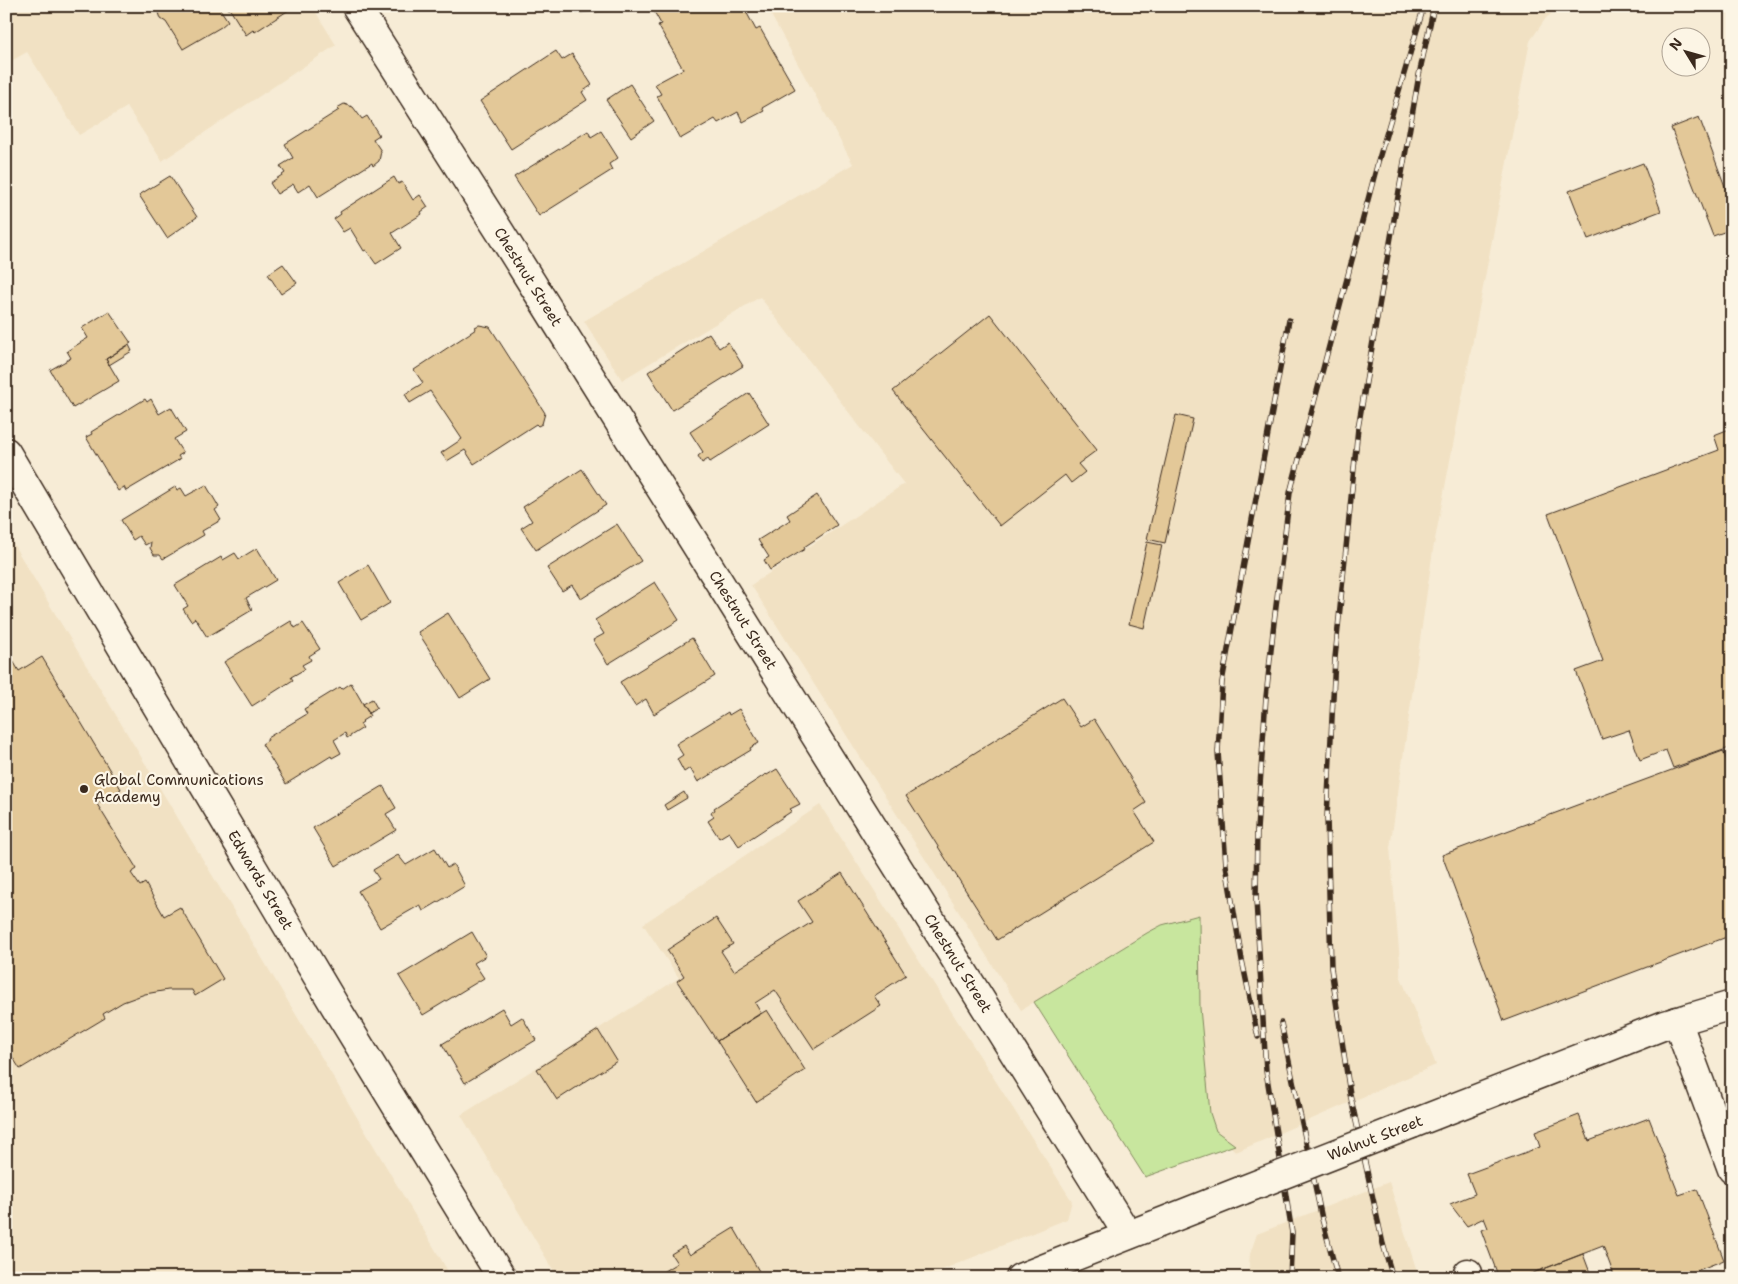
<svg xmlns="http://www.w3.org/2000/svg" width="1738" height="1284" viewBox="0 0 1738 1284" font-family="'Shantell Sans',sans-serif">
	<rect width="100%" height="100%" fill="#f7ecd6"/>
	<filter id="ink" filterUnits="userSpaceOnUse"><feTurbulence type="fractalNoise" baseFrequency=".02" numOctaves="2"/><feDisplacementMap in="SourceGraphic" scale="10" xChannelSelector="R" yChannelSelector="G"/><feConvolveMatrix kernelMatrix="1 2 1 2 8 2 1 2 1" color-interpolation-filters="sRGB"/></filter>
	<g filter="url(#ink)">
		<path fill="#f1e1c3" d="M6,6H312L336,45L162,161L127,107L79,135L27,52L6,64Z
			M766,6H1561L1546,18L1530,41L1433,550L1390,848L1400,962V975L1436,1065L1236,1152L1216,1131L1210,1113L1200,1008L1199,915L1162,925L1147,933L1021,1010L751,585L904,484L760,297L622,380L584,321L853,164Z
			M6,532L313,1043L452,1278H6Z
			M820,805L1072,1201L1067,1219L922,1278H558L461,1115L679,978L643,924Z
			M1389,1182L1419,1278H1248L1250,1254L1257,1234Z"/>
		<path fill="#c8e69e" stroke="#82885e" d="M1199,915L1200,1008L1210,1113L1216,1131L1235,1145L1145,1177L1034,1002L1147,933L1162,925Z
			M1732,1053V1099C1727,1085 1722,1066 1732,1053Z"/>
		<path fill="#e3c898" stroke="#3b2a1e" d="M157,6H218L228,21L221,27L183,49L166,22L161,19Z
			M225,6H295L255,32L253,30L246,35L231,11Z
			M576,6H638L639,9L576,13Z
			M651,6H743L756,30L760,28L795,89L762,108L764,111L743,122L738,112L718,123L715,119L680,139L657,96L661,94L655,84L683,69L658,25L661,24Z
			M556,51L562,60L572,54L592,85L582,92L587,100L511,149L480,101Z
			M630,84L654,121L631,137L606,100Z
			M344,104L353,107L362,119L367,116L379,135L373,139L381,151L379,161L373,166L372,163L318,197L310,184L298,192L293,184L277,194L270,183L285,173L280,166L293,158L285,144L339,110L337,108Z
			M1699,117L1732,205V229L1713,236L1671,128Z
			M588,131L591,137L601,131L618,158L609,164L612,170L539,216L514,177Z
			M1643,163L1661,211L1588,239L1569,191Z
			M170,176L197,217L167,238L139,195Z
			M394,177L398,184L402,182L413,200L420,195L428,207L421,212L422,214L392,233L401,248L376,264L366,250L364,251L350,228L343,232L334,219L341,214L340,212Z
			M283,264L297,283L281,294L268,274Z
			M109,311L131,343L106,359L119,381L73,408L50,370L71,358L67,351L88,338L82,328Z
			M990,314L1097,450L1078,464L1085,472L1071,483L1065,475L1000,526L893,391Z
			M479,325L490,327L545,413L542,424L538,426L536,424L474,464L465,450L447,461L441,453L462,439L430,391L410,403L405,394L423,383L414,370L476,329L475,327Z
			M709,333L719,348L728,342L743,366L672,410L648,372Z
			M129,345L132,351L109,365L106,359Z
			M749,393L769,424L710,462L708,459L702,463L698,456L703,452L690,432Z
			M145,399L147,402L151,399L159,414L171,407L186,432L174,439L183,453L178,456L180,459L126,491L124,487L118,491L86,437L92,434L91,432Z
			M1176,415L1193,419L1165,543L1147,539Z
			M1732,428V727H1730L1732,732V747L1673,768L1666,750L1640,760L1629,730L1602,739L1576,671L1603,661L1548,514L1719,450L1714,435Z
			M582,469L606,505L536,550L521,528L532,521L523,507Z
			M206,485L219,507L215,510L221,520L202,531L204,535L163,559L160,555H154L150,548L151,542L145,545L139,536L133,540L121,520L175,487L177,490L181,488L186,496Z
			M817,495L837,525L804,547L805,549L770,570L764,560L769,557L758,540L790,520L787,515Z
			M617,524L641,561L581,599L572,585L562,591L547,568Z
			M1147,542L1162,545L1144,628L1129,624Z
			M257,548L276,580L246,598L252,610L207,637L195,618L191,621L183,609L188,606L175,585L221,557L223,560L235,553L239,559Z
			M368,565L390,603L361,620L339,583Z
			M655,582L679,620L608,664L593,640L604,634L595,620Z
			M448,613L490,679L460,698L418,632Z
			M291,621L295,628L303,623L320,649L309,656L311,660L302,665L305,669L291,677L293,680L252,706L224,662Z
			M692,638L715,676L654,714L646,699L635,706L620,682Z
			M6,649L19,671L42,657L121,789L97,804L137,869L131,873L140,886L145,883L164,916L180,907L223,979L195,996L192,990H168L145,994L123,1002L103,1014L105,1018L20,1069L6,1047Z
			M351,683L370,716L362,721L363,722L360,724L363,728L347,738L345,733L334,740L341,753L332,758L331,756L286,784L262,744L268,740L267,738L307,714L304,709L340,687L342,689Z
			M1062,698L1081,727L1094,719L1146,803L1134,811L1154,842L997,940L906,796Z
			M372,699L377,708L369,713L363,704Z
			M739,709L759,743L750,748L751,750L698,782L690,768L684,772L677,759L683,755L676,744L728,712L729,715Z
			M1723,751L1732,774V935L1504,1021L1442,855Z
			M777,769L800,804L790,809L792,811L739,846L729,832L719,838L708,821L714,817L711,812L715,810L714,808L766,774L767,775Z
			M383,786L396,808L386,814L396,830L336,866L313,828Z
			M684,792L687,798L667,810L664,805Z
			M435,848L447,868L453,864L465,886L423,911L420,905L380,928L358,891L379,879L373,870L398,855L406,865Z
			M842,873L906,975L874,996L881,1006L814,1049L775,990L755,1003L761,1013L717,1041L677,981L684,976L667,950L716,918L733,944L721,951L734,971L812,922L798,901Z
			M472,932L486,956L474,963L484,978L423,1015L399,976Z
			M502,1008L511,1024L522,1017L536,1040L465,1083L442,1044Z
			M767,1010L805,1070L756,1102L717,1041Z
			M598,1030L617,1061L557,1100L537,1069Z
			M1579,1115L1589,1141L1649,1118L1679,1195L1697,1189L1724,1260L1678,1278H1615L1603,1246L1520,1278H1499L1481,1230L1488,1228L1484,1218L1467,1226L1450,1204L1475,1194L1467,1174L1540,1147L1535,1132Z
			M734,1228L763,1278H653L677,1263L671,1254L684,1246L690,1255Z
			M1583,1254L1592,1278H1520Z"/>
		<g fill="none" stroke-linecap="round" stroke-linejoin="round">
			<g stroke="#3b2a1e" stroke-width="31">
				<g id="minor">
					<path id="s1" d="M356,6L500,232L1128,1235"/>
					<path id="s2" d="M6,452L335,1006L502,1278"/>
					<path d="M1677,1021L1732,1169"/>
					<path d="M1412,1124L1665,1025L1732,1005"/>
					<path d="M1468,1273L1469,1278"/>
					<path d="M1020,1278L1243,1190"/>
				</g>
			</g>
			<use href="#minor" stroke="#fcf5e5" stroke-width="28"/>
			<g stroke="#3b2a1e" stroke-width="5.5">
				<path id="rail" d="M1281,1023L1322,1219L1338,1278
					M1258,1037L1242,960L1226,865L1218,752L1222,682L1289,320
					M1290,1278L1292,1233L1266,1071L1256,900L1257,830L1266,697L1274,622L1290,493L1378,162L1424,6
					M1393,1278L1383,1244L1350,1094L1331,968L1327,817L1335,658L1358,428L1419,75L1434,6"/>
			</g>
			<use href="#rail" stroke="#fcf5e5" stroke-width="4" stroke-dasharray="11" stroke-linecap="butt"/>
			<g stroke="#3b2a1e" stroke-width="31" stroke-linecap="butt">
				<path id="minor-bridge" d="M1243,1190L1412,1124"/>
			</g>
			<use href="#minor-bridge" stroke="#fcf5e5" stroke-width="28"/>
		</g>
	</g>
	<circle fill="#3b2a1e" stroke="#fcf5e5" stroke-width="2" cx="84" cy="789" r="5"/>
	<g text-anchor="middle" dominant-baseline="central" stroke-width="4.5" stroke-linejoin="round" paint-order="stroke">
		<g font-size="15" fill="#3b2a1e" stroke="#fcf5e5">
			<text stroke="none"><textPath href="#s1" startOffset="321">Chestnut Street</textPath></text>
			<text stroke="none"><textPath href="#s1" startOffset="726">Chestnut Street</textPath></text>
			<text stroke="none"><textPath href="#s2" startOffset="498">Edwards Street</textPath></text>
			<text stroke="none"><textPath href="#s1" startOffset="1131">Chestnut Street</textPath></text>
			<text transform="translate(1375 1138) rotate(-21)">Walnut Street</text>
		</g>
		<g font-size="15" fill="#3b2a1e" stroke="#fcf5e5" text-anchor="start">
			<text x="94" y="780">Global Communications<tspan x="94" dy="17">Academy</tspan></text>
		</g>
	</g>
	<rect width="1738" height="1284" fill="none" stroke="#fcf5e5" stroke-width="25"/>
	<rect x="12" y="12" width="1713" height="1259" fill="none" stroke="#3b2a1e" stroke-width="2" filter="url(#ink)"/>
	<g transform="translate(1686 52) rotate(307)"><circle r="24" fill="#fcf5e5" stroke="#afa495"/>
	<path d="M0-4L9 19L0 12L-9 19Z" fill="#3b2a1e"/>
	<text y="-8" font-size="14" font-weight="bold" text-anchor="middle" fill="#3b2a1e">N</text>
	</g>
</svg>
